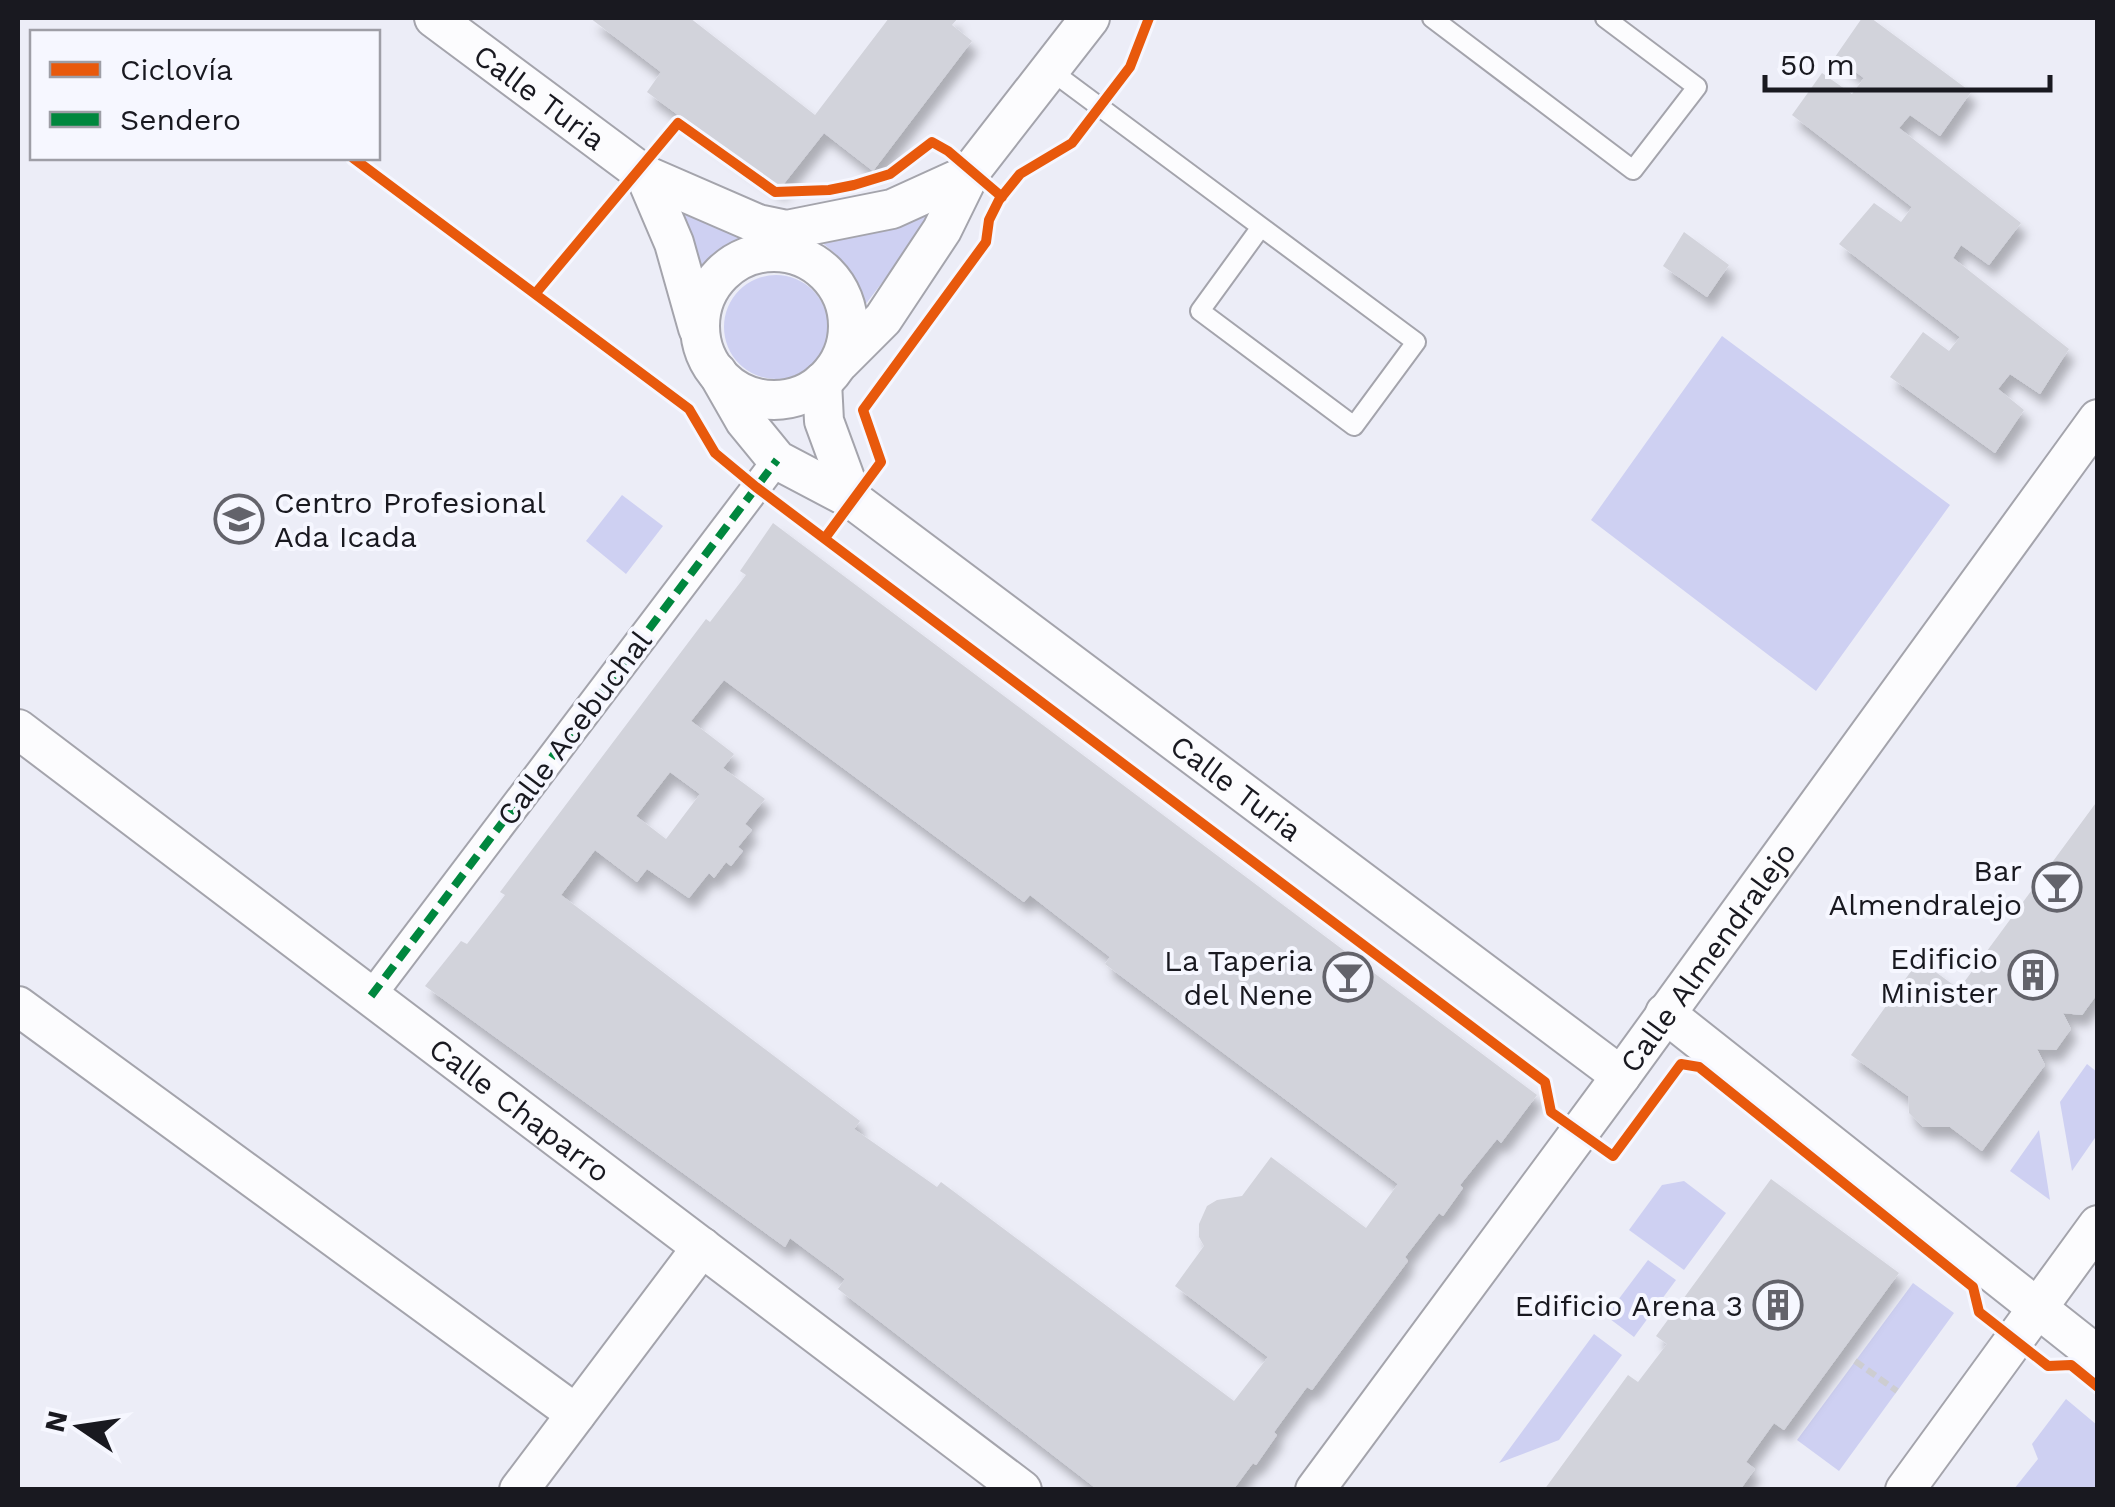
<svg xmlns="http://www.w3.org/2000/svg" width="2115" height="1507" viewBox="0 0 2115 1507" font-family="'Work Sans',sans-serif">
	<defs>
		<filter id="shadow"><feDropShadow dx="6" dy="11" stdDeviation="5" flood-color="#0004"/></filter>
	</defs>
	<rect width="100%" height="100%" fill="#ecedf7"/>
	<path fill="#ced0f2" d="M657,187L750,236L718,253L696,275Z
		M955,187L865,305C857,276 841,256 817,239Z
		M724 327a52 52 0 1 1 104 0a52 52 0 1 1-104 0Z
		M1722,336L1950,505L1816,691L1591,520Z
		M622,495L663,526L626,574L586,541Z
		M2087,1064L2097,1072V1135L2072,1171L2060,1102Z
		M2039,1130L2050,1200L2010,1171Z
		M1684,1181L1726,1213L1684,1270L1629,1230L1662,1185Z
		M1648,1260L1676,1280L1634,1337L1606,1316Z
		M1913,1283L1954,1313L1839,1471L1797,1440Z
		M1594,1334L1622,1355L1559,1440L1499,1463Z
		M2066,1399L2097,1425V1489H2014L2038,1459L2032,1444Z"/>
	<path fill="#d2d3db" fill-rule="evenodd" filter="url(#shadow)" d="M590,18H690L815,115L889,18H958L952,25L972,41L873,171L824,133L779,190L647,92L661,72Z
		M1862,18H1871L1971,92L1940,136L1910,115L1899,128L2021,223L1989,265L1961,245L1953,258L2069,349L2040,394L2010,374L1998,389L2024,410L1995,453L1890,377L1923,332L1949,351L1960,337L1839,244L1874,203L1901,222L1912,207L1792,115L1822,73L1852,94L1864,78L1835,57Z
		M1684,232L1729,265L1707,297L1663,266Z
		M773,523L1537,1095L1501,1143L1497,1139L1460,1185L1463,1188L1443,1216L1439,1213L1405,1257L1408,1261L1312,1390L1307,1387L1274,1432L1277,1435L1256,1465L1253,1463L1233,1490H1098L838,1289L845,1279L790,1238L785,1247L425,986L461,941L467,944L505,895L500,892L706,619L710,622L746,575L740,571ZM724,680L1024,902L1030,895L1110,957L1105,964L1398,1184L1366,1228L1271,1157L1242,1196L1217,1200L1207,1206L1199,1224V1237L1204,1246L1175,1286L1268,1357L1234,1401L941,1182L937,1187L854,1129L860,1121L561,895L595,850L637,882L647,869L689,898L709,873L714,878L726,862L731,866L743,851L738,847L752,830L745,824L765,799L723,768L734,754L691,721ZM670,772L700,794L666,839L636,816Z
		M2098,800V993L2082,1015L2063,1013L2071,1029L2056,1050L2037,1049L2045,1065L1982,1151L1950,1127H1923L1909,1113L1908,1096L1851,1055L1919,960L1959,989Z
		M1771,1179L1899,1273L1784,1430L1774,1423L1746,1462L1755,1469L1740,1490H1544L1628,1375L1638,1382L1667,1344L1656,1336Z"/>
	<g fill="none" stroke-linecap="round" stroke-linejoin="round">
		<g stroke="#a4a4ac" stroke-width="22">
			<path id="service" d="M1432,18L1633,170L1697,87L1605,18
				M1050,70C1172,161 1294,251 1416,342L1354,426L1200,311L1261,227"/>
		</g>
		<g stroke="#a4a4ac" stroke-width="32">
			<path id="pedestrian" d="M371,996L777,460"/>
		</g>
		<g stroke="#a4a4ac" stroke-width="42">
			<g id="minor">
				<path id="s1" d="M434,18L645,175L758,224L787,230L892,209L969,174"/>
				<path d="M645,175L674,243L698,328"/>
				<circle cx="774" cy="326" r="74"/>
				<path d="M840,362L883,319L942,230L971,171L1090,18"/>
				<path id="s2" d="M717,372L745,421L777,460L853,500L1621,1076"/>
				<path d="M822,382L824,421L853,500"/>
				<path id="s3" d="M18,729L1022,1490"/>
				<path d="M18,1006L576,1414"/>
				<path d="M1665,1013L2098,1356"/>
				<path d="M519,1490L702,1247"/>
				<path id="s4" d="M1315,1490L1621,1076L2098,419"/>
				<path d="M1905,1490L2098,1225"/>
			</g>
		</g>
		<path stroke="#cdcdd1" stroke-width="6" stroke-dasharray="10 5" stroke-linecap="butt" d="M1855,1361L1897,1391"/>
		<use href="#service" stroke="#fcfcfe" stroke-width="18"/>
		<use href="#pedestrian" stroke="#fcfcfe" stroke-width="28"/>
		<use href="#minor" stroke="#fcfcfe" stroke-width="38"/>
		<path stroke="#00873e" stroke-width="8" stroke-dasharray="15 8" stroke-linecap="butt" d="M371,996L777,460"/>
		<g stroke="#f6f7ff" stroke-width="16">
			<path id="cycleway" d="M353,158L689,409L715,453L756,487L1545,1082L1551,1112L1613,1156L1681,1064L1699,1067L1973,1287L1979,1312L2048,1366L2071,1365L2098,1387
				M535,294L678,123L775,192L829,190L854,185L890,174L932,142L948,151L1002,197
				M825,538L881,462L863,410L986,242L989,220L999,200L1020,174L1072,143L1130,67L1149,18"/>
		</g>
		<use href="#cycleway" stroke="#e8590c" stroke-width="10"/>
	</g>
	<defs>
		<g id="university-ring" transform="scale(2.5)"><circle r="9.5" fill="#f6f7ff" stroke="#63636b" stroke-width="1.5"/><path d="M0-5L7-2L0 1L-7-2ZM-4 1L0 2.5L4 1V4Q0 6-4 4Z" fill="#63636b"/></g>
		<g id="bar-ring" transform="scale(2.5)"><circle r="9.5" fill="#f6f7ff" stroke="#63636b" stroke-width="1.5"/><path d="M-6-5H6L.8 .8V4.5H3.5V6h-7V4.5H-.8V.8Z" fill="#63636b"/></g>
		<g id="building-ring" transform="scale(2.5)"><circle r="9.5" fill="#f6f7ff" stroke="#63636b" stroke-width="1.5"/><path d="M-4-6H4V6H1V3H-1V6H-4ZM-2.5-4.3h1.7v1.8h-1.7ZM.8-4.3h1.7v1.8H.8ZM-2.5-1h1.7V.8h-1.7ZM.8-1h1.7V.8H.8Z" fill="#63636b"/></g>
	</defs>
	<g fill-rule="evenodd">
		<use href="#university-ring" x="239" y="519"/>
		<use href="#bar-ring" x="2057" y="887"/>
		<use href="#building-ring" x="2033" y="975"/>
		<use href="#bar-ring" x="1348" y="977"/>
		<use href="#building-ring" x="1778" y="1305"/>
	</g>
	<g text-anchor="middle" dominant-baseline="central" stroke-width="8" stroke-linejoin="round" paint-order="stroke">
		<g font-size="30" fill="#191920" stroke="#f6f7ff">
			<text stroke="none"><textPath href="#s1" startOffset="132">Calle Turia</textPath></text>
			<text transform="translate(574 728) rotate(-53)">Calle Acebuchal</text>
			<text stroke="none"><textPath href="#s2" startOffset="672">Calle Turia</textPath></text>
			<text stroke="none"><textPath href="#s4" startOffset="662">Calle Almendralejo</textPath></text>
			<text stroke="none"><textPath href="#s3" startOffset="630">Calle Chaparro</textPath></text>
		</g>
		<g font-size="30" fill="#191920" stroke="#f6f7ff" text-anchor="end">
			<text x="274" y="502" text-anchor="start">Centro Profesional<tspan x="274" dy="34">Ada Icada</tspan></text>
			<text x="2022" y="870">Bar<tspan x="2022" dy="34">Almendralejo</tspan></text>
			<text x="1998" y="958">Edificio<tspan x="1998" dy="34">Minister</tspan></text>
			<text x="1313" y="960">La Taperia<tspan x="1313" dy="34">del Nene</tspan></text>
			<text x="1743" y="1305">Edificio Arena 3</text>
		</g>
	</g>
	<rect width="2115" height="1507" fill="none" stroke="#191920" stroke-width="40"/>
	<rect x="30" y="30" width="350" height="130" fill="#f6f7ff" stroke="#9e9ea6" stroke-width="2.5"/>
	<rect x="50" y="62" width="50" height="15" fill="#e8590c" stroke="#9e9ea6" stroke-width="2.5"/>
	<text x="120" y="80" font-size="30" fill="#191920">Ciclovía</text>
	<rect x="50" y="112" width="50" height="15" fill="#00873e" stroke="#9e9ea6" stroke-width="2.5"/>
	<text x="120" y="130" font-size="30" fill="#191920">Sendero</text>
	<g transform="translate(80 1427) rotate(283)" stroke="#f6f7ff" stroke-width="8" paint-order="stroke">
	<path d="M0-8L18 38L0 25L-18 38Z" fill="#191920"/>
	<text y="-15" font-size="28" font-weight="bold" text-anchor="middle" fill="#191920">N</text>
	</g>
	<path d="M1765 75v15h285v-15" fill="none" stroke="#191920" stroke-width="5"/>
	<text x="1780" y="75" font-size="30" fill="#191920" stroke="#f6f7ff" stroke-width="8" paint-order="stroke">50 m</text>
</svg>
